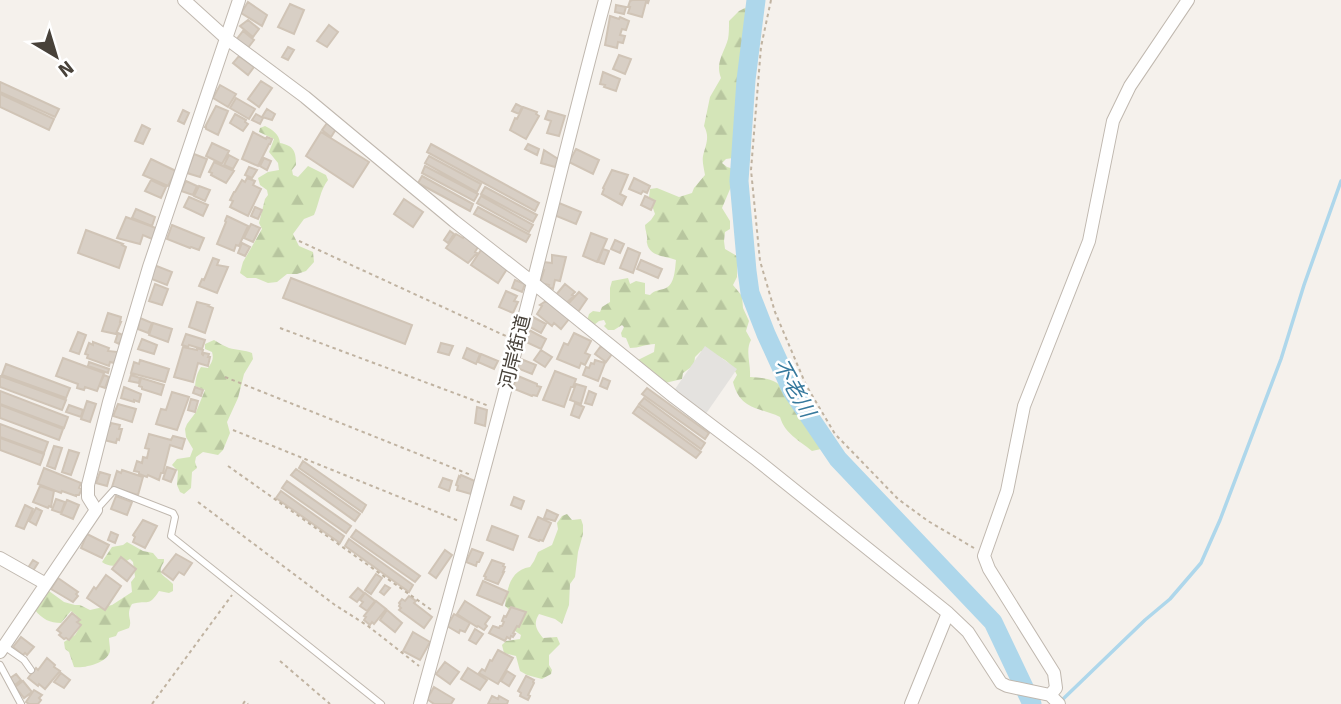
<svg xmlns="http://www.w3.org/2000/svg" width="1341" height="704" viewBox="0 0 1341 704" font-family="Signika,'Noto Sans JP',sans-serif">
	<defs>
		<pattern id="forest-firs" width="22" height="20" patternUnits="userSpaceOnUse" patternTransform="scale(1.75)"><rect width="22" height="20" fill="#d4e5b8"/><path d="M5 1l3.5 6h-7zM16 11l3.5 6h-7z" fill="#b8c69f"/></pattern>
	</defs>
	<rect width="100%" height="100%" fill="#f5f1ec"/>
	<path fill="url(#forest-firs)" d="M747,7C750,29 744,51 741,72C740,85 742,97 741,110C740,114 738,117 738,120C735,133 737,145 733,158L726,159L722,163L727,167L734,169L733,182L722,208L730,221V229L725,232L724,241L725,249L737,256V277L733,285L742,296L743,308L749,321L746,331L751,340C745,351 751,364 750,377C766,378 782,379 786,397L793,401H805L809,406L807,418L810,423L818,424L823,432L820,438L821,449L812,451C799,440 785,434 780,417C759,407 740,410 733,382L737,375C729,358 717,355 701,351L695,357L694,365L683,373L682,379L665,383L653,371L645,370L638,360L654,352L655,344C646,344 639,348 630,348L626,338L622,337L621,333L624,327L622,325L614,330H608L604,326L606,324L604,320L599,321L594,325L587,321L589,314L593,311L600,312L602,307L610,302V288L612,281L628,278L630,284L636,281L645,283V294L650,295C656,289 659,291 666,288C675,284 675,268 676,260C667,256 649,257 647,243C646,241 648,239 647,237C647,233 645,230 645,225L651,220L655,214L649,197L650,189L657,188L679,197L692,193L694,188L705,175C704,168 702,162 703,156C706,144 710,137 704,126L710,97L721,78C715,63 724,53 728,39C729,34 729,27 729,21L739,11Z
		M265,126C273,130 279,134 280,143C294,146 296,151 296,165L292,170L293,175L298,177L308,166L326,175L328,180C320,190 319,204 314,215L304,219L293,234L299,246L313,252L314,262L306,271L297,274H287L277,282L268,283L256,278H247L240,273L243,262L262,229L259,223L265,199L268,195L267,190L260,185L258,178L268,172L279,170L278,163L269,152L274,139L259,132L260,128Z
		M214,340C219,343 224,346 229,348C237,350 245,350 252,353L253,359L244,374L238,398L227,422L230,433L223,450L218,455L203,452L196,457L195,462L197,468L192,472L191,488L184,494L180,492L177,485L178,471L172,465L177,459L190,457L193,449L186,437L185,429L187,424L196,412L205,390L195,386C196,378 197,373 201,367L208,368C212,362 214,359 212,352L205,349V344Z
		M567,514L572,520L581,519L583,525V534L578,552L575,577L570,584L569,605L562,624L555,619L539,614C533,624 536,629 543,638L557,637L560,644L549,655V665L552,670L551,674L542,679L527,675L520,671L516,656L504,653L502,645L506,641L520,639L521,635L515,631C516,620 514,613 505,606C507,589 510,570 530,567L534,561L538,552L552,545L558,529L557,523L562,516Z
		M127,542L143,551L153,553L158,559H164V562C155,575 166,576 173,584V591L169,593L159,591C148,608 149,599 132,604C125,616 133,619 129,628L118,632L116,636L109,638C109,642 110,646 110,650C110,662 84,669 74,667L69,652L65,649L64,642L75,635L80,627L76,615L71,611L61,623C50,623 42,619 35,610L49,591L64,602L75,605H80L90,610L112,605L132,592L131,582L135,577L133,562L130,559C120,565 112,569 102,562L112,547L123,545Z"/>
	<path fill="#e4e2df" d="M705,346L737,369L705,415L673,392Z"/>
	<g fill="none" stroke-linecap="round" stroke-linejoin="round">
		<path stroke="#aed7eb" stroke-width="3.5" d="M1061,701L1145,620L1170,599L1201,563L1220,520L1281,359L1304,285L1341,181"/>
		<path stroke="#aed7eb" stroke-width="19" d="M756,0L746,80L739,181L747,271L750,293L766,334L792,391L838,459L993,622L1032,704"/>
	</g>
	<path fill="#d8cfc5" stroke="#d0c4b6" stroke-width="2" d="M632,0H649L648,3L646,2L642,17L628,13L630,7H628L630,1Z
		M248,2L267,15L262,26L241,13Z
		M290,4L304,10L294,34L278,27Z
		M616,5L626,7L624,14L615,12Z
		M610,16L619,19L620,17L629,21L626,30L622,29L620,35L625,36L623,43L618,42L617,48L605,45Z
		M248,20L259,29L253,37L240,26Z
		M329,25L338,32L327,47L317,41Z
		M243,31L254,40L247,49L236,40Z
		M288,47L294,50L288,60L282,57Z
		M619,55L631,59L625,74L613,69Z
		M239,56L254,67L248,75L233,63Z
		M603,72L620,79L616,91L604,87L605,85L600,84Z
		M261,81L272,88L259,107L248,99Z
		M0,82L59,109L55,117L0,92Z
		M220,85L236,94L228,107L213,98Z
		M0,94L54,119L49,130L0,107Z
		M236,98L255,109L249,119L230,108Z
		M516,104L522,107L519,114L512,111Z
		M216,106L228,111L218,135L206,129V127H205Z
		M523,107L537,112L536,114L539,116L526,139L510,130L515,118L517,119Z
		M267,109L275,114L272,120L262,117Z
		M183,110L189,113L184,124L178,121Z
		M548,111L565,116L559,136L547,133L551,121L545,119Z
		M235,114L246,120L245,122L248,124L243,131L230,123Z
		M256,114L263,118L260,124L252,120Z
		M327,123L336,129L331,137L322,130Z
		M142,125L150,129L143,144L135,141Z
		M253,132L266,139L267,137L272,139L270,144H269L258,166L242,159Z
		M321,132L369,162L353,187L306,156Z
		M212,143L229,151L222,164L206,156Z
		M431,144L539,203L535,211L427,152Z
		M528,144L539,149L537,155L525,149Z
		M576,149L599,160L593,174L569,162Z
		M544,150L558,159L555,167L541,163Z
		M194,154L207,159L200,177L187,173Z
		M229,155L238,160L233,169L224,165Z
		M429,156L481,184L477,192L425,163Z
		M264,158L271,161L267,170L260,166Z
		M151,159L176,171L168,186L143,175Z
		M214,162L234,171L226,183L211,175L212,173L209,172Z
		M425,166L478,194L474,201L422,173Z
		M249,167L257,170L252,178L245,175Z
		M612,170L628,175L620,194L626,197L622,205L602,194L604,189L603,188Z
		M422,176L473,204L470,211L418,183Z
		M247,178L255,181L253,185L261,189L248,216L230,207L233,201L230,200L234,192H235L242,180L245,182Z
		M634,178L650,186L647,193L643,191L641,194L629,189Z
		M151,180L166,187L161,198L145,191Z
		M186,181L197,186L193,195L181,191Z
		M199,186L210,190L205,201L194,196Z
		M485,187L537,215L533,222L481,194Z
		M481,196L533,225L529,232L477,203Z
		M645,196L655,201L651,210L641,205Z
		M189,197L208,205L203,216L184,207Z
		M404,199L423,212L413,227L394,214Z
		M559,203L581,212L576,224L554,215Z
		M255,207L262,210L258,219L251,216Z
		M478,207L530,235L526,242L474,214Z
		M136,209L155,217L152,226L132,218Z
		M227,216L248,226L239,246L236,245L234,251L217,244L226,222L225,221Z
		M126,217L156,228L152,239L143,235L140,244L117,238Z
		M251,224L260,228L253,242L244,238Z
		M172,225L204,238L199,250L191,247L190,248L167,239Z
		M86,230L123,244L122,245L126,247L119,268L78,253Z
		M450,231L454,234L448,243L444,240Z
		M591,233L607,239L597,262L583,256Z
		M456,234L463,238L465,235L478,247L475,252L477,253L468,263L446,248Z
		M615,240L624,244L620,253L611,249Z
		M242,243L250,247L245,256L238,253Z
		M628,248L640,253L633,273L620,268Z
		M603,249L609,251L604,264L598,262Z
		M481,250L507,269L498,283L471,265Z
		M552,255L566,257L560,281L555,280L553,289L548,287L549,285L540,283L544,270L542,269L544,262L552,263Z
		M213,258L219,260L217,265L228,267L217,293L199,286L202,279L204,280Z
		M641,260L662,269L658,278L637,269Z
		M154,265L172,272L167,285L149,278Z
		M291,278L412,325L405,344L283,298Z
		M515,280L525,284L522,292L512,288Z
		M155,284L168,289L162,305L149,301Z
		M565,284L575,292L572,295L574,296L564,305L555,296Z
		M506,291L517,296L514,301L518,302L513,313L499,307Z
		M579,292L587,299L578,312L568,304Z
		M546,301L569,319L561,329L554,323L552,326L537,314L542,306L540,305Z
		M197,302L209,305L208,306L213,308L205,333L189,327Z
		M108,313L121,317L120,322H121L116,334L102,331Z
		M533,317L546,324L541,333L528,326Z
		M140,318L152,323L148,333L138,329Z
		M153,323L172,329L168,342L149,335Z
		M529,330L546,339L541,349L524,341Z
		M78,332L86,335L79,354L70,351Z
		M118,333L123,335L119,344L115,342Z
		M574,333L591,341L585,353L590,355L585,365L581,363L579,368L557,359L564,343L568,345Z
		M186,334L205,340L202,349L189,345L188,347L182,345Z
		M142,339L157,345L154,354L138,349Z
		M93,342L109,348L108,351L118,352L114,363L110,362L109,366L87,358L88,355L85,354L89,343L93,345Z
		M441,343L453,346L449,355L438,352Z
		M601,346L612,354L606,362L595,354Z
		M183,347L197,350V348L203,350L202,354L203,355L204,353L209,354L208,357H210L208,366L198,363L193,382L174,377Z
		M467,348L480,354L476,364L463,358Z
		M541,350L552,357L545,367L534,360Z
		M481,354L498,361L494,369L478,362Z
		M63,358L104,373L97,391L85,387L84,390L77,388L78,384L56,376Z
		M521,359L536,365L532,374L517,368Z
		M140,360L169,369L165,382L131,373L134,362L139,364Z
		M595,360L605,363L598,381L583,375L586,367L589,368L591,363L594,364Z
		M89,362L109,369L108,373L88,366Z
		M6,364L70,388L66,398L2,375Z
		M555,371L576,379L573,387H571L564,407L543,400Z
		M104,375L109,377L105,388L99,386Z
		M131,375L140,378L139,383L129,381Z
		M0,376L66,400L62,410L0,387Z
		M518,376L537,384V386L541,387L537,396L533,395L532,396L512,388Z
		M141,378L164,385L161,395L142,389V387L139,386Z
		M603,378L610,381L607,389L600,386Z
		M576,384L586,387L581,404L570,400Z
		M124,387L141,394L139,402L134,400V402L121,398Z
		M195,387L203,390L201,396L193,393Z
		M647,388L709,433L705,439L642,394Z
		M0,391L68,417L64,428L0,404Z
		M589,391L596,394L592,405L585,403Z
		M172,392L189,397L177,430L156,424L161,409L166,410Z
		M644,398L705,443L701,449L639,404Z
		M191,399L198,401L195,412L188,410Z
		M87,401L96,404L90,422L81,419Z
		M575,403L584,407L579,418L571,415Z
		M118,404L136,409L132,422L113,416Z
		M0,405L63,429L59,440L0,418Z
		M69,405L83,410L81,417L66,412Z
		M638,406L701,452L696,458L633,413Z
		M477,407L487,410L485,426L475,423Z
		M111,423L120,425L119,429H122L119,440L117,439L116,443L104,440L108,426H110Z
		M0,424L48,442L44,453L0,437Z
		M149,434L171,440L173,436L185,439L182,449L170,445L163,473H161L159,480L148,475L147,477L139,474V472L134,471L137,461L142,463L143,457L147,458L149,449L145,448Z
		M0,438L44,454L40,465L0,450Z
		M54,446L62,448L55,469L47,466Z
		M69,450L79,453L71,475L62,472Z
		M303,461L366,505L362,512L299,468Z
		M167,467L176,470L171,482L163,479Z
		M44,468L81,483L79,488L82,489L79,495H76V496L62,491L61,493L38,484Z
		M296,469L360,514L355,521L291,475Z
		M122,470L143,477L138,495L112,487L117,471L121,473Z
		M100,472L110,475L107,486L96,483Z
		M461,475L475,481L471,494L457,490L458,486L456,485L459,476L460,477Z
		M443,478L452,481L449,491L439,487Z
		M287,481L351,526L346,533L282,488Z
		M40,486L54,491L51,507L49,506L48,508L33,502Z
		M281,491L344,536L340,543L276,498Z
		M116,496L132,502L127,515L111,509Z
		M514,497L524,501L521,509L511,505Z
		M56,499L65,502L61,513L52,510Z
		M67,500L79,505L73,519L61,514Z
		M25,505L33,509L24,529L16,526Z
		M36,508L42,511L36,525L29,521Z
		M547,510L558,515L555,521L544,518Z
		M538,517L551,523L543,541L540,540L539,541L529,537Z
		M143,520L157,526L145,548L133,542L135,537L133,535Z
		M492,526L518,536L513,550L487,540Z
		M356,530L420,576L415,582L351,537Z
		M111,532L118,535L115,543L108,540Z
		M87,534L109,545L102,558L81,548Z
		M349,539L413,585L409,592L345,546Z
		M472,549L483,553L479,562H477L476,566L466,562Z
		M445,550L452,555L436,578L429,573Z
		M176,554L192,563L184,575L179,572L173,580L162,572Z
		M121,557L136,569L127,581L112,569Z
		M33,560L38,563L31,574L26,571Z
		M492,560L504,564L503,566L505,567L503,572H504L498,584L485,579L486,577L484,576Z
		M376,574L382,578L371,594L365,590Z
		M106,575L121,586L105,610L87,598L94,587L96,589Z
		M58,578L78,592L76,594L78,596L73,602L51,589Z
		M483,581L508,592L502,605L477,595Z
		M385,585L390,588L384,595L380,592Z
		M358,588L364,593L357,602L350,597Z
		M365,593L375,601L367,611L360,606L363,602L360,600Z
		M409,596L416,601L414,603L432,617L424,628L399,610L401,608L399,606L400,604L399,603L402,599L405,601Z
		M376,601L386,609L374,624L372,622L370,625L364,620L366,617L364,616Z
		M465,601L490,617L485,624L487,626L484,630L478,626L477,627L457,614Z
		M511,607L526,612L519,627L517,626L513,633L515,634L513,637L511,636L510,639L507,637L505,641L489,633L493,626L499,628L500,626H502L504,622L502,621L504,616L506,617Z
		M387,610L402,623L395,632L380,620Z
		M72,613L80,620L77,622L81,625L69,640L66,638L64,639L59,635L61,633L57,630Z
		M454,614L470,623L465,632L460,630L459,633L447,626Z
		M475,629L483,634L476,644L469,640Z
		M413,632L430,642L420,660L403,651Z
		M21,637L34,647L27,655L25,653L23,655L13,647Z
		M498,650L513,658L498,684L479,673L482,669L485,671L490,660L492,661Z
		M47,658L55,665L54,667L60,671L45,689L39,684L38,686L28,678L36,668L38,670Z
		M445,662L459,672L450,684L436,674Z
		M468,668L487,680L480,690L461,679Z
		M507,671L515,676L509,686L501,681Z
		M61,673L70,680L64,688L54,682Z
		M16,674L21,680L15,685L9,679Z
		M526,676L534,680L533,682L534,683L528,695L530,696L528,700L520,696L521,693L518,691Z
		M23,681L32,692L24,698L15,687Z
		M434,687L454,699L451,704H434L427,699Z
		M34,690L42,695L39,698L41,700L38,704H29L26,702Z
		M492,696L498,699L499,696L508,701L507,704H488Z"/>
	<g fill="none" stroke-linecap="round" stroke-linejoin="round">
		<g stroke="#c0b8af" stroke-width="8">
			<path id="service" d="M96,510L114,490L173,513L175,517L171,536L381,704
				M4,646L24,660L31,670
				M0,665L21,704"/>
		</g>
		<g stroke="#c0b8af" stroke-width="14">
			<path id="minor" d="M184,0L227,39L305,97L454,221L532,282L674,397L757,460L948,613L968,632L1001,683L1007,686L1050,695L1059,704
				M0,558L46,584
				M0,652L96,510L88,497V485L109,402L149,267L239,0
				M1050,695L1056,688L1054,673L989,569L984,556L1007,491L1024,406L1089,241L1113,121L1130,86L1188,0
				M420,704C453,584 486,465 517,345C547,230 574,115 605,0
				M911,704L948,613"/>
		</g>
		<path stroke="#c0b3a1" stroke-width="2" stroke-dasharray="3.5 3.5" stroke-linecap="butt" d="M771,0L761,47L751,170L760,261L775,312L806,385L835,434L898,499L928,521L974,548
			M299,241L508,337
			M280,328L489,406
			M225,377L471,475
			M233,430L459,521
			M228,466L433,611
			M198,502L335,605L368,626L419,666
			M280,661L330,704
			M152,704L232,595
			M243,704L245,701L248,704"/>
		<use href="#service" stroke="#fff" stroke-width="6"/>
		<use href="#minor" stroke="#fff" stroke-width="12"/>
	</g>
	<g text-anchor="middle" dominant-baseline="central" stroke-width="5" stroke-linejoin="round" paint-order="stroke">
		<g font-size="19" fill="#48423a" stroke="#fff">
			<text transform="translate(515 352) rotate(-76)">河岸街道</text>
		</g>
		<g font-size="21" font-style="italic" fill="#36799d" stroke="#fff">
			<text transform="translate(794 388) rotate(61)">不老川</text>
		</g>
	</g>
	<g transform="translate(56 56) rotate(142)" stroke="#ffffff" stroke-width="5" paint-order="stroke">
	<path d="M0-5L12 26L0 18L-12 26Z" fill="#48423a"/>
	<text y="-10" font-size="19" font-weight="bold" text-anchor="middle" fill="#48423a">N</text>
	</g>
</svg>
